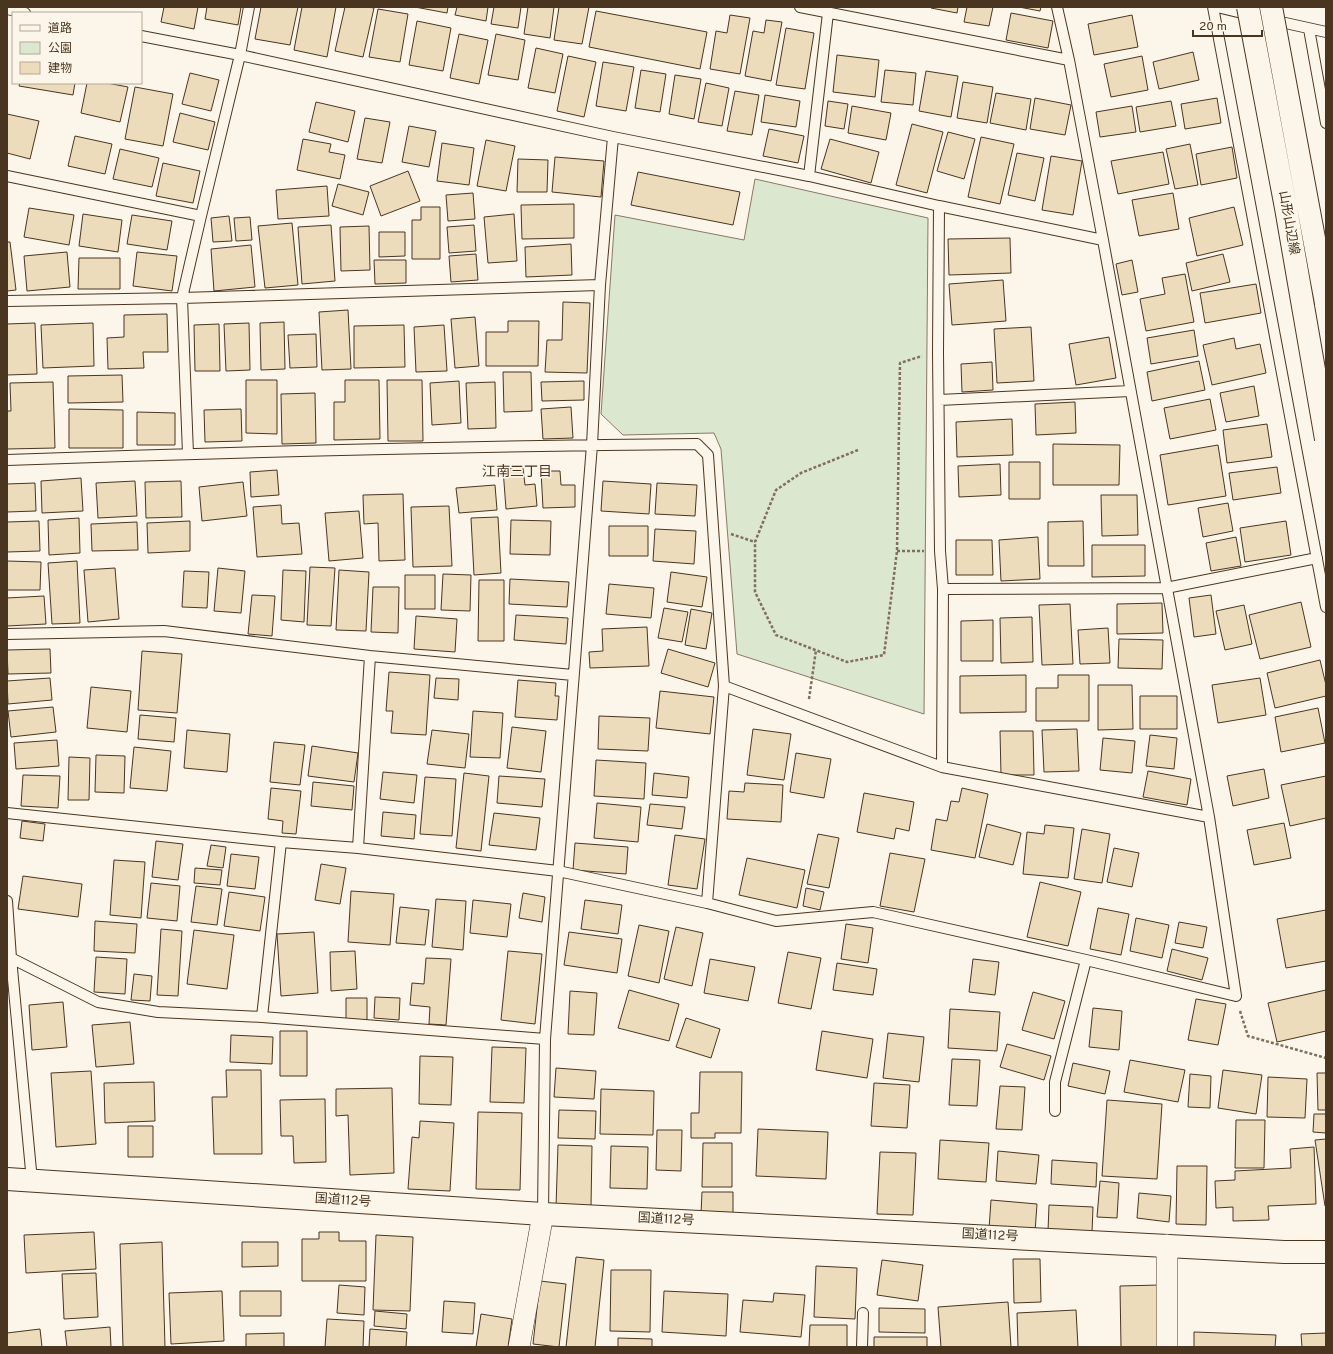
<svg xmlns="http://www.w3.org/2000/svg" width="1333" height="1354" viewBox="0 0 1333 1354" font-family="Overpass,'Noto Sans JP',sans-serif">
	<rect width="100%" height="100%" fill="#fbf6e9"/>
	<path fill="#dce7d0" stroke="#887966" d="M755,179L928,218L924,714L737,654L721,449L714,433L623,435L601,414L615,215L744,240Z"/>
	<path fill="#ecdcbc" stroke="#4a3520" d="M164,7H198L194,29L161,22Z
		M207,7H241L238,25L205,19Z
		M261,7H298L290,45L255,39Z
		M302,7H336L327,57L294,50Z
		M345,7H368L374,8L363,57L335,51Z
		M415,7H448L447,13Z
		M457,7H488L486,21L455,15Z
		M494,7H521L518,28L491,24Z
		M528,7H554L550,38L524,34Z
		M559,7H589L582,44L554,40Z
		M931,7H958L957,13L931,8Z
		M967,7H993L989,26L964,22Z
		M1019,7H1041L1040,11Z
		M378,9L408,14L400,62L369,57Z
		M596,11L707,32L700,69L589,47Z
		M1011,13L1053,21L1048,48L1006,40Z
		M730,15L750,18L740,74L710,69L716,31L727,33Z
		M1132,15L1138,47L1094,55L1088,24Z
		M766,20L782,22L771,81L745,76L753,31L764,33Z
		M417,21L451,28L443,71L409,65Z
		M786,28L814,33L805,89L776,85Z
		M459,34L488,40L479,84L450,78Z
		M496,34L525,40L518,80L488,75Z
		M536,48L563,54L555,93L528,88Z
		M1193,52L1199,80L1159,89L1153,62Z
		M837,55L879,60L875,97L833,92Z
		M568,56L596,62L584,117L557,111Z
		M1142,56L1148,90L1111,97L1104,64Z
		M603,62L634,67L626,111L596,106Z
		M641,70L666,74L660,112L635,108Z
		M885,70L916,73L913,105L881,102Z
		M926,71L958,76L951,117L919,111Z
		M190,73L219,80L211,111L182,104Z
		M675,75L701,79L694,119L669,114Z
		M963,82L993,87L987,123L957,118Z
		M20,83H75L73,95L19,86Z
		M87,83H107L128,87L120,122L81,113Z
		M706,83L729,88L722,126L698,122Z
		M135,87L173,94L163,146L125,139Z
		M735,91L759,95L752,135L727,131Z
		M996,93L1031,99L1026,130L990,123Z
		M765,95L800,101L796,127L761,122Z
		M1035,98L1071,105L1065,135L1030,129Z
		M1217,98L1221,123L1185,129L1181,104Z
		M828,101L848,104L844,129L825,126Z
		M1171,101L1176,126L1140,132L1136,107Z
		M316,102L355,111L348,142L309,132Z
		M852,106L891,113L886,140L848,133Z
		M1132,106L1136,132L1100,137L1096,112Z
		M180,113L215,122L208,150L173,142Z
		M7,114L39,121L30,159L7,153Z
		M365,118L390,122L382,163L357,159Z
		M912,124L943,132L927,193L896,185Z
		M409,126L436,131L429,167L402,162Z
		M769,129L804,136L798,163L763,156Z
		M948,132L975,139L964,179L937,171Z
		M75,136L112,144L105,174L68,166Z
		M981,137L1014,144L1000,204L968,197Z
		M303,139L331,144L329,152L345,155L340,179L297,170Z
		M830,139L879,152L871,183L821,169Z
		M486,140L515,146L506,191L477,186Z
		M442,143L474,148L469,185L437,181Z
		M1190,144L1198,185L1175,189L1166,149Z
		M1232,147L1237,178L1201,185L1196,154Z
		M120,149L159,158L152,187L113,179Z
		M1163,152L1169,184L1118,194L1111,161Z
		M1017,153L1044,158L1035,201L1008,195Z
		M1051,156L1082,161L1073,215L1042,210Z
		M555,157L604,161L601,197L552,192Z
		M518,159L548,160L547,192H517Z
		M163,163L200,171L193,203L156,196Z
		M408,171L420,201L381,216L370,186Z
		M638,172L740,192L733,225L631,205Z
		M338,184L369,192L363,215L332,206Z
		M327,186L329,216L278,219L276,190Z
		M473,193L475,219L448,221L446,195Z
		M1173,193L1179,229L1139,236L1132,200Z
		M574,204V238L522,239L521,205Z
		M421,207H440V259H412V220H421Z
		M1234,207L1243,245L1197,256L1189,218Z
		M29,208L74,215L69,245L24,237Z
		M83,214L122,220L118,252L79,246Z
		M514,214L517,261L488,263L484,217Z
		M132,215L172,221L167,250L127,244Z
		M229,216L232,241L213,242L211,218Z
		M250,217L252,240L236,241L234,218Z
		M292,223L298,285L265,288L258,226Z
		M331,225L335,281L302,284L298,227Z
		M474,225L476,251L449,253L447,227Z
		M369,226L370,270L341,271L340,227Z
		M379,232H405V256L379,257Z
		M1010,238L1011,273L949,275L948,239Z
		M7,242H10L16,290L7,291Z
		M571,244L572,275L526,277L525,247Z
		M251,245L255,287L214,291L211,249Z
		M67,252L70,287L27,291L24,256Z
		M137,252L177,256L172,291L133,286Z
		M476,254L478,280L451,282L449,256Z
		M1223,254L1230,282L1192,291L1186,263Z
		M79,258H120V289H78Z
		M374,260H406V283L375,284Z
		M1132,260L1138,292L1122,295L1116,264Z
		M1185,274L1194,322L1146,331L1140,299L1165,294L1162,278Z
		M1003,280L1006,321L952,325L949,284Z
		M1256,284L1261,313L1205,323L1200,293Z
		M563,302L590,303L587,373L545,372L547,340H562Z
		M348,310L351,369L322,370L319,312Z
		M167,314L168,352H143L144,368L108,369L107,338L124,337V315Z
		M475,317L479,366L455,368L451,319Z
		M508,321H539L538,366H486V332H508Z
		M284,322L285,369L261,370L260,323Z
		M35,323L37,374L7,375V324Z
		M93,323L94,366L43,368L41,325Z
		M249,323L250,370L226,371L224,324Z
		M219,324L220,371H195L194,325Z
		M404,325L405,367L354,368V326Z
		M444,325L447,371L416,372L414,327Z
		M1031,327L1034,381L997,383L994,329Z
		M1194,330L1198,356L1151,364L1147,338Z
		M316,334L317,367L290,368L288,335Z
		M1109,337L1116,378L1076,385L1069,344Z
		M1234,338L1236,349L1260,344L1266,373L1212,385L1203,345Z
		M1199,361L1205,390L1152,401L1147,372Z
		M992,362L993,390L962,392L961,364Z
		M503,372H531L532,411L504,412Z
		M122,375L123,402L68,403V376Z
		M246,380H277V434L246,433Z
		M345,380H379L380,439L334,440V402H345Z
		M387,380H422L423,441H388Z
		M459,381L461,423L432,425L430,383Z
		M584,381V400L542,401L541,382Z
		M53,382L55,448L7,449V411H11L10,383Z
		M495,382L496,428L468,429L466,383Z
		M1254,386L1259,416L1226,422L1220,393Z
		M315,393L316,443L282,444L281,394Z
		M1210,399L1216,430L1170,439L1164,408Z
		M1075,402L1076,433L1036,435L1035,404Z
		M571,407L573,438L543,439L541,409Z
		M69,409L123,410V448H69Z
		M241,409L242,441L205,442L204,410Z
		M137,412L175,413V445H137Z
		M1012,419L1013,455L957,457L956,422Z
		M1267,424L1272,457L1227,463L1223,430Z
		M1053,444L1120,445L1119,485H1053Z
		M1218,445L1226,496L1168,505L1160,455Z
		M1009,462H1040V499H1009Z
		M1000,464L1001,495L959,497L958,466Z
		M1277,467L1281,493L1233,500L1229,473Z
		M523,468L525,485L535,484L537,506L506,509L503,469Z
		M277,470L279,495L251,497L250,472Z
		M541,471H560L561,485H575V507L543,508Z
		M81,478L83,511L42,513L41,481Z
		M135,481L137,516L98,518L96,483Z
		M181,481L182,517L146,518L145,482Z
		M603,481L651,484L649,514L601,511Z
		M243,482L247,516L202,521L199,487Z
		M35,483L36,511L7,512V484Z
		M657,483L697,485L695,516L655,514Z
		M495,485L497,510L459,513L456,488Z
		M403,494L405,560L379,561L378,523L364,524L363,495Z
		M1101,495H1137L1138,535L1102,536Z
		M1228,503L1233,531L1203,537L1198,508Z
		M281,505L282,524L299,523L302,554L257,557L253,507Z
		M449,506L452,566L413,567L411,507Z
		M359,511L363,558L329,561L325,513Z
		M498,517L501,573L474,575L471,518Z
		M79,518L80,553L49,555L48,520Z
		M511,520L551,521L550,555L510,554Z
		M39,521L40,551L7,552V522Z
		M190,521V551L148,553L147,523Z
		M1083,521L1084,566H1048V522Z
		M1286,521L1291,555L1245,562L1240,528Z
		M137,522L138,550L92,551L91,524Z
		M609,526H648V556H609Z
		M655,529L696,531L694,564L653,561Z
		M1038,537L1040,579L1001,581L999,540Z
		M1236,537L1241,566L1211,571L1206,543Z
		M956,540H992L993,575H956Z
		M1092,545H1145V576L1092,577Z
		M7,561L41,562L40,590H7Z
		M77,561L80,623L52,624L48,563Z
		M310,567L335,568L331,626L307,625Z
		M115,568L119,619L88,622L84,570Z
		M218,568L245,571L241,613L214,611Z
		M283,570L306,571L304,622L281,620Z
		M339,570L369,572L366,631L336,630Z
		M184,571L209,572L207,608L182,607Z
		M671,572L707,577L702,607L667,602Z
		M443,574L471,575L470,611L441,610Z
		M405,575H435V609H405Z
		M510,579L569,582L567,607L509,604Z
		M479,580H504V641H478Z
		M609,584L654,588L651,618L606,614Z
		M373,587H399L398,633L371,632Z
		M252,595L275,596L272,636L248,634Z
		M1211,595L1216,634L1194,637L1189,598Z
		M44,596L46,624L7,626V598Z
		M1301,602L1311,647L1260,659L1249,615Z
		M1162,603L1163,633L1117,634V604Z
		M1070,604L1073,664L1042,665L1039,605Z
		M1244,605L1252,644L1225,650L1216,611Z
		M664,608L688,612L682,642L658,638Z
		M691,609L712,613L706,649L685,645Z
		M516,615L568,618L566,644L514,640Z
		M416,616L457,619L455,652L414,649Z
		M1032,617L1033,662L1001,663L1000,618Z
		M993,620V661H961V621Z
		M647,627L649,666L590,668L589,652L603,651L602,629Z
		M1108,628L1110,663L1080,664L1078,630Z
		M1119,639L1163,640L1162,669L1118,668Z
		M50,649L51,673L8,674L7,650Z
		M668,649L715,663L708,687L661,673Z
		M142,651L182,654L177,713L138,710Z
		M1320,660L1326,685V696L1275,708L1267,673Z
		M389,672L430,675L426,735L391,733L393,711H386Z
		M1026,675V712L960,713V676Z
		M1058,675H1089V721H1036V688H1058Z
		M50,678L52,700L8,704L7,681Z
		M436,678L459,679L458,700L434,698Z
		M1260,678L1266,715L1218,723L1212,685Z
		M518,680L556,683L555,696H559L557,720L515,717Z
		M1098,685H1132L1133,729L1098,730Z
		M91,687L131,691L127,732L87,728Z
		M660,691L714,697L710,734L656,728Z
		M1140,696H1177V729H1140Z
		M53,707L56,732L11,737L8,711Z
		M1318,708L1325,743L1281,752L1275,717Z
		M473,711L503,713L500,758L470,757Z
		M140,715L176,718L174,742L138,739Z
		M599,716L650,718L648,751L598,749Z
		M512,727L546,731L541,772L507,768Z
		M753,729L791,734L784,780L747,775Z
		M1077,729L1079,771L1044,772L1042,730Z
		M187,730L230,734L227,772L184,768Z
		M432,730L469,734L465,768L427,764Z
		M1000,731H1033L1034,775H1001Z
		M1150,735L1177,738L1174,769L1146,766Z
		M1103,738L1135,741L1132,773L1100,770Z
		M57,740L59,766L16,769L14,743Z
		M274,742L305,745L300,785L270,782Z
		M312,746L358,753L354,782L308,776Z
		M134,747L171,751L167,791L130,788Z
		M796,753L831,759L824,798L790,792Z
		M96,755L125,756L124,793L95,792Z
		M69,757L90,758L89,800H68Z
		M596,760L646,763L644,799L594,796Z
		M1264,769L1269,798L1233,806L1227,776Z
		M1148,771L1191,779L1187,805L1143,797Z
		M383,772L417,775L414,803L380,799Z
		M464,773L489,776L481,851L456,848Z
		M654,773L689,777L687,798L652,795Z
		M23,775L60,776L58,808L21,806Z
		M499,776L545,779L542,807L497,803Z
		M1326,776V818L1290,826L1281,785Z
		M425,777L456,779L452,836L420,834Z
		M313,782L354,786L352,810L311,806Z
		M745,783L783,785L781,822L727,819L729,791L744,792Z
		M271,788L301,791L296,834L282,833L283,821L268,819Z
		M962,788L988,794L975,858L931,850L936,819L947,821L951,801L959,802Z
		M864,793L914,802L909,831L896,828L894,839L857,832Z
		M597,803L641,807L638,842L594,838Z
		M650,804L685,807L682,829L647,825Z
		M383,812L416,815L414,839L381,836Z
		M494,813L540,818L536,850L489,845Z
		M22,821L45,824L43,841L20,838Z
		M1284,823L1291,858L1254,865L1247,830Z
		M987,824L1021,833L1013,865L979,857Z
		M1045,825L1074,828L1068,878L1023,874L1027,832L1044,834Z
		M1082,829L1110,834L1102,883L1074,879Z
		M818,834L839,838L829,888L807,884Z
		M675,835L705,839L697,889L668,885Z
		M156,841L183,844L178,880L152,877Z
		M575,843L628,847L626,874L573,870Z
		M211,845L226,847L223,868L207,866Z
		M1114,848L1139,853L1132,887L1107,882Z
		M890,853L925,859L914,912L880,906Z
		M231,854L259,857L255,889L227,886Z
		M747,858L805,870L797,908L739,895Z
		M114,860L145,862L141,918L110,915Z
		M321,864L346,868L340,904L315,900Z
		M195,868L222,870L220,885L194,883Z
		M23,876L82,884L78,917L18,909Z
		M1040,882L1081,892L1068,946L1027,937Z
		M151,883L180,886L177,921L147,918Z
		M196,886L222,889L217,925L191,922Z
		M806,888L824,892L820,910L803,906Z
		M351,891L394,894L390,945L348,942Z
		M229,892L265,897L260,931L224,926Z
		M523,893L545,897L542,922L519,918Z
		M436,899L466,901L463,950L432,947Z
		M473,900L511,904L507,937L470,933Z
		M585,900L622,905L618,934L581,929Z
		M400,907L429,910L425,945L396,943Z
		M1098,908L1129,914L1121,955L1090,949Z
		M1326,910V961L1286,968L1277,919Z
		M1136,918L1169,925L1162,958L1130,951Z
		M95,921L137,924L135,953L94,951Z
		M1179,922L1207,927L1203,948L1175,943Z
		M846,924L873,928L868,963L841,959Z
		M639,925L669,931L659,983L628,976Z
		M676,927L703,933L692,986L664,979Z
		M161,929L182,931L178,996L157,995Z
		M194,930L234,935L227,989L187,984Z
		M314,932L318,993L281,996L277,934Z
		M569,932L622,939L617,973L564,965Z
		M1172,949L1208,958L1202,980L1167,971Z
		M355,951L357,989L331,991L330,952Z
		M508,951L542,954L535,1024L501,1020Z
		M788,952L821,958L811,1009L778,1003Z
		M96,957L127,959L125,994L94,992Z
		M426,958L451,959L446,1025L429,1024L430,1007L410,1005L412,983L424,984Z
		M710,959L755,967L748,1001L704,993Z
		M973,959L999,962L995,995L969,992Z
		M837,963L877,969L873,995L833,990Z
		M134,974L152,976L150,1001L131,1000Z
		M629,990L679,1004L669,1041L618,1028Z
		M1326,990V1031L1277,1042L1268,1003Z
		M570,991L597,993L594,1035L568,1034Z
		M1033,992L1065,1001L1054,1039L1022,1030Z
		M375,997L400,998L399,1020L374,1018Z
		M346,998H367V1020H346Z
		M1196,999L1226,1004L1218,1045L1188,1040Z
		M63,1002L67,1047L32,1050L29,1005Z
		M1093,1008L1122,1011L1119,1050L1089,1047Z
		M950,1009L1000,1012L997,1051L948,1048Z
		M686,1018L720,1029L711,1058L676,1047Z
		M130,1022L134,1064L96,1067L92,1025Z
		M280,1031H307V1076H280Z
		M822,1031L873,1039L867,1078L816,1070Z
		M888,1033L924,1037L919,1082L883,1078Z
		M231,1035L273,1037L272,1064L230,1062Z
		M1007,1044L1051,1056L1044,1080L1000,1067Z
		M492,1047L526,1048L524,1103L490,1102Z
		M420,1056L453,1057L451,1105L419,1104Z
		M952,1059L980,1060L977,1106L949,1105Z
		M1130,1060L1185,1070L1178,1102L1124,1092Z
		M1073,1063L1110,1071L1105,1094L1068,1086Z
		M556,1068L596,1071L594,1099L554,1097Z
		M226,1070H261L262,1154H214L212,1097H227Z
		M1223,1070L1262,1075L1256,1114L1218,1108Z
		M91,1071L96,1144L56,1147L51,1073Z
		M700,1072H742L741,1133H715V1138H691V1113H699Z
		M1317,1073H1326V1110H1318Z
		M1190,1074L1211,1076L1210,1108L1188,1107Z
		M1268,1077L1307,1079L1305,1118L1267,1117Z
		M154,1082L155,1121L105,1123L104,1083Z
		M874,1083L910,1085L907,1128L871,1126Z
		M1000,1086L1025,1087L1022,1130L996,1129Z
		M392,1088L394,1173L350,1175L348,1115L336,1116V1089Z
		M601,1089L654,1091L653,1135L600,1134Z
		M325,1099L326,1162L294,1163L293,1136H281L280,1100Z
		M1107,1100L1162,1104L1157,1179L1102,1176Z
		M559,1110L596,1111L595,1139L558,1138Z
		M478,1112L522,1113L520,1190L476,1189Z
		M1314,1114H1326V1133L1313,1132Z
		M1236,1120H1265L1264,1168H1235Z
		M420,1121L454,1123L450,1191L408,1189L412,1137L419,1138Z
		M128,1126H153V1157H128Z
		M758,1129L828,1132L826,1179L756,1176Z
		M657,1130H682L681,1171L656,1170Z
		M1326,1139V1205L1325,1206L1315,1140Z
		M940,1140L989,1143L986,1182L938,1179Z
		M703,1143H732V1187H702Z
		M558,1145L592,1146L591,1207H556Z
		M611,1146L648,1147L647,1189L610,1188Z
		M1314,1147L1316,1204L1268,1206L1269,1220L1233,1221V1207L1216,1208L1215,1181L1235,1180V1171L1291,1168L1290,1149Z
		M998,1151L1039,1155L1036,1184L996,1181Z
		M880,1152L916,1153L913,1215L877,1214Z
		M1052,1160L1097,1163L1096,1187L1051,1184Z
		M1177,1166H1207L1206,1225L1176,1224Z
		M1100,1181L1119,1183L1117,1218L1097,1217Z
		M702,1192H733V1215L701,1214Z
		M1139,1193L1171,1196L1169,1222L1137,1218Z
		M991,1200L1037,1204L1035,1232L989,1229Z
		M1049,1205L1093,1207L1092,1233L1048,1231Z
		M94,1232L96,1269L26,1273L24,1235Z
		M319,1232H339V1241H366V1281H302V1239H319Z
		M376,1235L413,1237L410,1311L373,1310Z
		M162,1242L165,1347H123L120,1244Z
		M242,1242H278V1266L242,1267Z
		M576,1257L604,1260L595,1347H566Z
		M1013,1259H1040L1041,1302L1014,1303Z
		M882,1260L923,1265L918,1301L877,1295Z
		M816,1266L857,1268L855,1319L814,1317Z
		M611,1270H651L650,1332L610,1331Z
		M96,1273L98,1317L64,1319L62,1274Z
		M540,1281L566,1284L559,1347L533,1344Z
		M339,1285L365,1287L364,1315L337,1313Z
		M1160,1285L1162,1347H1121L1120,1286Z
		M222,1291L224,1341L171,1344L169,1293Z
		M240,1291H281V1316H240Z
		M664,1291L728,1294L726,1336L662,1332Z
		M774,1293L805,1295L801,1337L740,1332L743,1300L773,1302Z
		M444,1301L475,1303L473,1334L442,1332Z
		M1008,1302L1011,1347H941L938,1307Z
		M879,1308L925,1309V1333L879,1332Z
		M1076,1310L1078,1347H1018L1017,1313Z
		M375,1311L407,1314L406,1329L374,1326Z
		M481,1314L512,1319L508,1347H476Z
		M327,1319L364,1321L363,1347H325Z
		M810,1325H847V1347H809Z
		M110,1327L111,1347H67L65,1331Z
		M40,1329L42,1347H7V1333Z
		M370,1329L407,1332L406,1347H369Z
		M1194,1332L1276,1335L1275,1347H1194Z
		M284,1333V1347H246V1334Z
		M1326,1333V1347H1302L1301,1334Z
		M874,1337H927V1347H874Z
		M618,1338L652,1339V1347H618Z"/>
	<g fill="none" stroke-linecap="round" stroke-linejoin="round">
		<g stroke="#4a3520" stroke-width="12">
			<path id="service" d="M800,7L1069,60
				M1213,7L1326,607
				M1217,7L1250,15
				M7,9L25,13
				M1272,20L1326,32
				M1309,29L1326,123
				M141,36L240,55L613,137L809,176L939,206L1103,240
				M7,176L201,216
				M809,176L828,13
				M939,206L938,352L940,551L943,589L942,767
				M7,301L182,298L600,285
				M939,400L1130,391
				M188,454L182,298L201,216L240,55L249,7
				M7,460C237,452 467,446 697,444L708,455L724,686L707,903
				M943,589L1166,588L1317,558
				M7,634L164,631L370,656L573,675
				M724,686L942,767L1209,817
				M7,813L281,842L358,848L558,871L707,903L776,921L873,912L1086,960L1236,996L1209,817L1103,240L1069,60L1057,7
				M358,848L370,656
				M7,901L11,958L32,1181
				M7,958H11L98,1002L158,1012L262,1017L545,1039
				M262,1017L281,842
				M1055,1111V1082L1086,960
				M543,1214L545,1039L592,445L600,285L613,137
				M862,1347L863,1313"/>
		</g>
		<g stroke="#4a3520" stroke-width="22">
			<path id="minor" d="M519,1347L543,1214
				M1167,1347V1245"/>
		</g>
		<g stroke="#4a3520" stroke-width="24">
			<path id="trunk" d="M7,1179L543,1214L1284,1252H1326"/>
		</g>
		<path stroke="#7f6f5c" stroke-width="2.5" stroke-dasharray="3 2" stroke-linecap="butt" d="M858,450L801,473L776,490L755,542V592L776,635L847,662L884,655L897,551L900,363L922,356
			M731,534L755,542
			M897,551H924
			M809,699L816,650
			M1240,1011L1248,1036L1326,1058"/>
		<use href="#service" stroke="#fbf6e9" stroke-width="10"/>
		<use href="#minor" stroke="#fbf6e9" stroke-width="21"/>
		<use href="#trunk" stroke="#fbf6e9" stroke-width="22"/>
		<g stroke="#4a3520" stroke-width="24" stroke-linecap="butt">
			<path id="primary-bridge" d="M1248,7L1286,208L1326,439
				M1271,7L1326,303"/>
		</g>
		<use href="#primary-bridge" stroke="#fbf6e9" stroke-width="22"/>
	</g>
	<g text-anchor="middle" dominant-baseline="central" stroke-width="3" stroke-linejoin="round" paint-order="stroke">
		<g font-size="13" fill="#4a3520" stroke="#fbf6e9">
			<text transform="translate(1288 223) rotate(80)">山形山辺線</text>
			<text transform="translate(343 1201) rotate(4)">国道112号</text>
			<text transform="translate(666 1220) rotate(3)">国道112号</text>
			<text transform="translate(990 1236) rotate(3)">国道112号</text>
		</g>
		<g font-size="14" fill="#4a3520" stroke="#fbf6e9">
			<text x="517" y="472">江南三丁目</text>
		</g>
	</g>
	<rect width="1333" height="1354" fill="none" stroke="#4a3520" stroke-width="16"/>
	<rect x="12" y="12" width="130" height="72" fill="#fbf6e9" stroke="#b4a999"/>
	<rect x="20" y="25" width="20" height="6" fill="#fbf6e9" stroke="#b4a999"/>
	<text x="48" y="32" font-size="12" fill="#4a3520">道路</text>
	<rect x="20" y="42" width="20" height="12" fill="#dce7d0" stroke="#b4a999"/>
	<text x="48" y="52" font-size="12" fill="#4a3520">公園</text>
	<rect x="20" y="62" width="20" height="12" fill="#ecdcbc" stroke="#b4a999"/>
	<text x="48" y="72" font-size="12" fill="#4a3520">建物</text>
	<path d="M1193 30v6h69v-6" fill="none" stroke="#4a3520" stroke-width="2"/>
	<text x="1199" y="30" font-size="12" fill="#4a3520" stroke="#fbf6e9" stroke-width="3" paint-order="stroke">20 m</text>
</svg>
